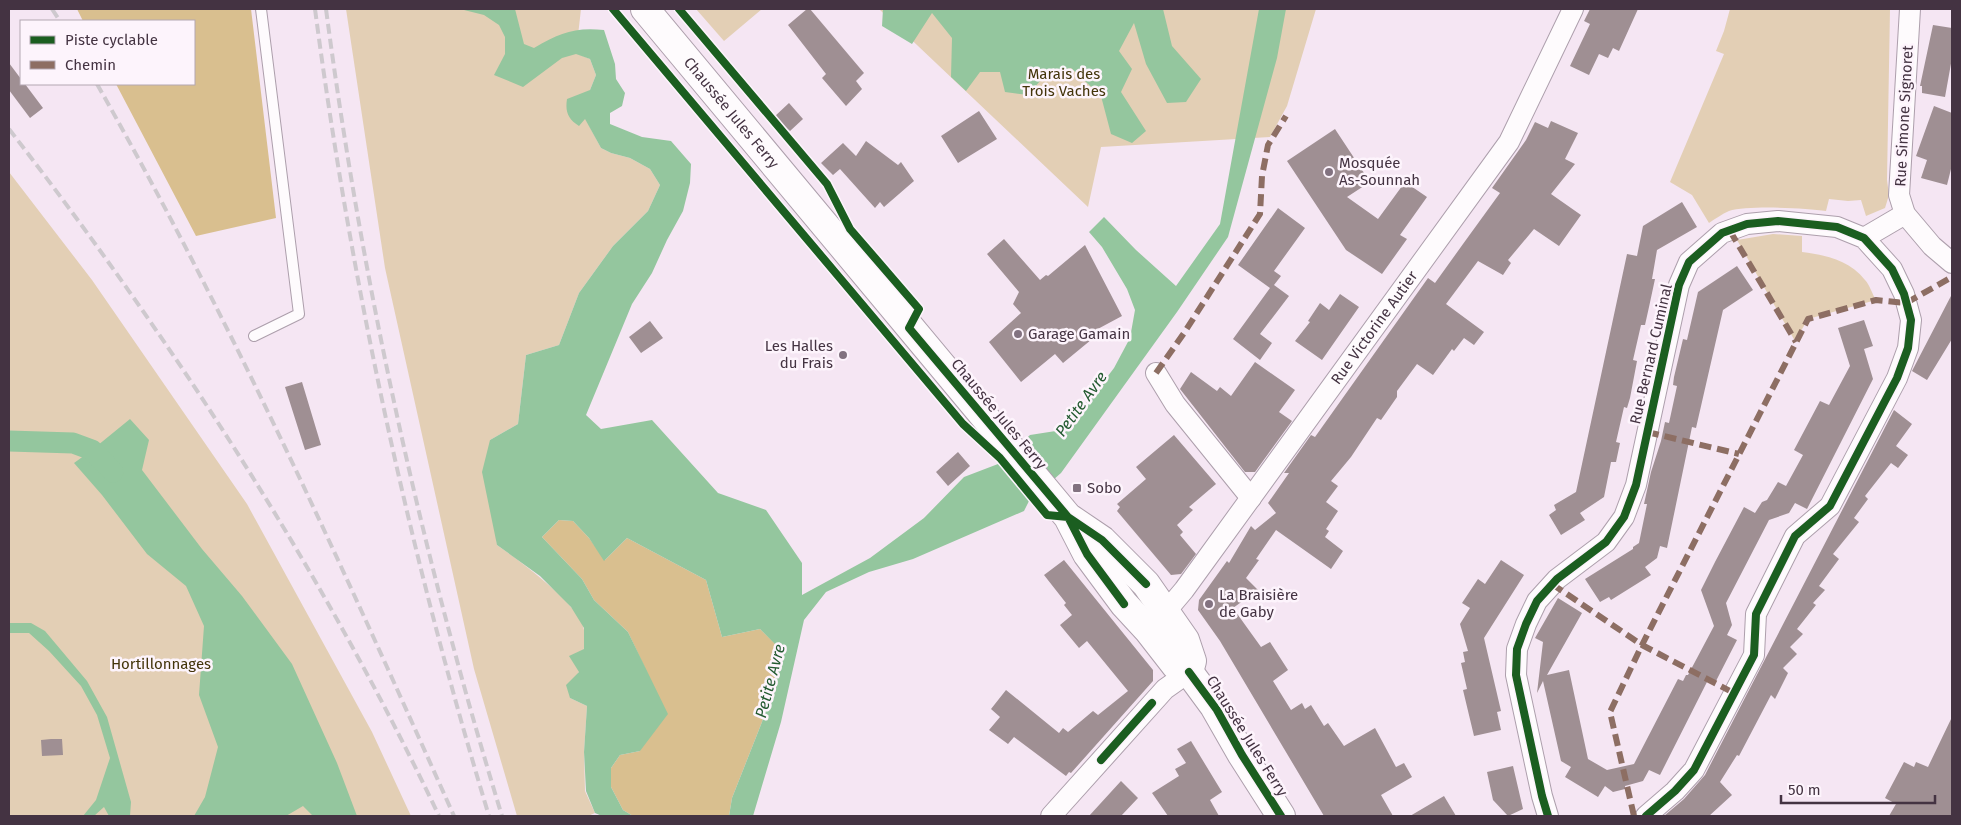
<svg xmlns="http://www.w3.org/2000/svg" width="1961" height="825" viewBox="0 0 1961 825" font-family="'Fira Sans',sans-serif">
	<rect width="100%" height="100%" fill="#f5e6f3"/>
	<path fill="#e3cfb5" d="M346,9H581L576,53L590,59L596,75L590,90L585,118L601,148L611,153L630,158L650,169L660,185L648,211L613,246L579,293L559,345L526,355L518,424L490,440L497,545C517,559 582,606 584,630C587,654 577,677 570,698L587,706L584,752L585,791L595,813L588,816H517L474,669L385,268Z
		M696,9H762L724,41Z
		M879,9H1316L1287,106L1270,137L1101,147L1088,207Z
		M1730,9H1890L1887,180L1889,195L1885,208L1866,216L1861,200L1848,201L1829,199L1826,211C1805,208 1748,205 1729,211C1722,214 1715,219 1709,223L1692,195L1670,182L1724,54L1716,51L1724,31Z
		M9,172L92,280L247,504L372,732L411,816H9Z
		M1773,234L1802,236V252C1826,255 1849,260 1865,280C1870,285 1872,294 1876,300L1808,319L1795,341L1737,240Z"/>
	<path fill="#d9bf8f" d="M77,9H251L276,218L196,236L116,84H194V21H83Z
		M559,520L573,521L589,538L605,560L627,538L706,580L722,637L760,629L784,652L762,722L732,798L729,816H633L623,810L611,787V768L620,755L640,751L645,668L628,632L594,600L582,579L542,537Z"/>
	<path fill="#94c69e" d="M460,9H515L524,44L534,48C560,33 574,27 604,30L615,64L616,79L625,93L622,106L610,113V124L642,137L671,141L691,164L690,183L683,211L667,240L652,273L632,304L586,415L601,429L652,420L718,493L766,510L802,563V595L870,558L924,518L964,477L998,464L1030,435L1062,430L1095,393L1114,368L1130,338L1135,310L1127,289L1102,247L1089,232L1104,217L1136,250L1176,286L1220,224L1259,9H1286L1277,58L1228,237L1177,312L1061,473L1029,501L1024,511L913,559L869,572L826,592L804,620L781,722L753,816H729L732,798L762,722L783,652L760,629L722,637L706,580L627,538L604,561L589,538L573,521L559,520L542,537L582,579L594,600L628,632L668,714L640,751L620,755L611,768V787L623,810L633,816H602L595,813L586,791L584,752L587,706L570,698L566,685L579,672L569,656L584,649V628L571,607L540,576L497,545L482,472L490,440L518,424L526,355L559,345L579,293L613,246L648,211L660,185L650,169L630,158L611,153L601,148L585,119L579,126C568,119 565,112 567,99L590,90L596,75L590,59L576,54L562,58L523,87L494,75L505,54V37L499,25L484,15Z
		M883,9H1163L1172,46L1201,79L1186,102L1167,103L1146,64L1134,23L1119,51L1132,69L1121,92L1146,131L1132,143L1111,134L1101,96L1071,68L1046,74L1028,95L1005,92L1000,72H980L966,91L951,77L952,38L932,13L912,44L882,26Z
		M130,419L149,440L142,470L202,549L242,596L292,664L337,763L357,816H313L303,806L286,816H194L205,797L218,747L199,695L204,626L186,586L147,554L102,495L74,463L92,450Z
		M9,623H31L45,631L87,681L107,717L131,802L130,816H109L104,807L94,816H83L96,800L110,758L97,715L81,686L49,651L29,633H9Z"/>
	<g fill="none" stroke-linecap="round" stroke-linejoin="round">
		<path stroke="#94c69e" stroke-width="21" d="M9,441L73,443L92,450L113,472"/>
	</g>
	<path fill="#9f8f93" d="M807,9H810L864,73L856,81L862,89L846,106L822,78L826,74L788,25Z
		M1590,9H1638L1619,51L1613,48L1608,58L1599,54L1589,75L1570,66L1590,24L1584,21Z
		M1933,25L1952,28V58L1945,97L1922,93V86H1920Z
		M9,63L21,79V84H25L43,108L30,118L9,90Z
		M789,103L803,119L790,131L774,117Z
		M1934,106L1952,113V165L1947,185L1921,178L1927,160L1916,156Z
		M979,111L997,139L958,163L941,136Z
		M1551,121L1578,133L1565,159L1575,164L1551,194L1581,215L1559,246L1534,229L1508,260L1511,263L1503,275L1478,261L1446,304L1484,332L1474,345L1464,338L1454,351L1452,349L1433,375L1417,364L1397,391V397L1381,420L1377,418L1351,457L1331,481L1338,486L1326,502L1338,511L1326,529L1329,531L1325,537L1343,551L1331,569L1276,530L1256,559L1259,560L1246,578L1258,590L1233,608L1261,647L1270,642L1288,670L1273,681L1291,710L1302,703L1305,709L1311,705L1324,726L1328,723L1344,746L1375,728L1396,767L1404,763L1412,777L1381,795L1393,816H1324L1220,641L1198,610L1199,600L1227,561L1229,563L1251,526L1255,530L1276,513L1268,503L1289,473H1284L1311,435L1315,437L1428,278L1435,283L1463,244L1500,193L1492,188L1526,140L1535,122L1548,128Z
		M1335,129L1370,182L1347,197L1378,219L1405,182L1427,197L1400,235L1407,239L1382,274L1346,250L1287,161Z
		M866,141L898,165L901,162L914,181L884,207L880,202L875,208L840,169L833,175L821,163L843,143L856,156Z
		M1682,202L1697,227L1657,250L1652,279H1655L1649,307L1645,325H1641L1633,360L1637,361L1630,398L1627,408L1624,407L1616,442L1620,443L1616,462H1611L1604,497L1580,513L1585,520L1561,535L1549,515L1556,510L1554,505L1576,492L1627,254L1637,256L1643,226Z
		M1278,208L1305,228L1274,271L1281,276L1274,285L1289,296L1260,334L1272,343L1260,360L1233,339L1270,288L1238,265Z
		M1004,239L1040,280L1046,275L1048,276L1085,245L1122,316L1094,331L1097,335L1063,363L1055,354L1021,382L989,342L1021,313L1013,304L1019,292L987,254Z
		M1737,266L1753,290L1723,310L1696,428L1692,427L1667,548L1660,546L1657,558L1645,567L1651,575L1611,600L1609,597L1600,602L1585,579L1633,549V547L1639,543L1647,504H1644L1651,472L1661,441L1665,422L1669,423L1677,386L1673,385L1674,377L1683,339L1687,340L1698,292Z
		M1340,294L1359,307L1322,360L1295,341L1310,322L1308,321L1320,303L1329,310Z
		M1952,294V339L1927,380L1912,371Z
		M1864,320L1873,346L1864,349L1873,379L1807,509L1795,503L1789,513L1769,520L1726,603L1732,625L1727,635L1737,640L1716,681L1709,678L1660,775L1649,770L1643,781L1625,786V789L1613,792L1605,786L1598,797L1565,777L1571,767L1561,761L1543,681L1537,693L1543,642L1535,638L1558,598L1582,613L1547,675L1569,670L1588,759L1607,770L1634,764L1678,679L1683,681L1686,675H1688L1714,626L1701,590L1715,562L1744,507L1755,513L1762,502L1767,500L1778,482L1786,486L1803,455L1794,450L1820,401L1829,405L1850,366L1838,328Z
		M650,321L663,338L641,353L629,337Z
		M1255,362L1295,390L1279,412L1292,421L1255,472H1245L1180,389L1191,372L1217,391L1220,387L1231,396Z
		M302,382L321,445L305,450L285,387Z
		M1894,410L1912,424L1896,446L1908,455L1898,468L1891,463L1865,496L1868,499L1854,518L1859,522L1833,554L1839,559L1819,586L1825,590L1813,603L1816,605L1797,629L1803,634L1790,647L1797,654L1783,668L1788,673L1775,699L1771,695L1739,756L1737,755L1720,782L1732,795L1709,816H1664L1684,799L1705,775Z
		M1174,435L1216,484L1189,507L1193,510L1177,525L1183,532L1180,535L1196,554L1181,574L1171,575L1117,511L1120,507L1117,504L1146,479L1136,467Z
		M958,452L970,466L948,486L936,472Z
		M1064,560L1153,670V681L1071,773L1069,772L1066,776L1014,737L1008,744L989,730L1000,717L991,709L1006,690L1059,733L1063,728L1068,732L1093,711L1098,715L1128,691L1087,641L1079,648L1060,625L1072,615L1064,605L1066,603L1044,575Z
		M1501,560L1524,575L1484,638L1501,711L1497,712L1501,730L1474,736L1463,690L1467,689L1461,663L1465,662L1463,652L1468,651L1460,624L1470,608L1462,603L1478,579L1485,584Z
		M1952,717V816H1889L1896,804L1885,798L1904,762L1914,767L1916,762L1928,767Z
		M51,739H62L63,755L42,756L41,740Z
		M1191,741L1222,792L1210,800L1219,816H1168L1152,793L1179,776L1175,769L1186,763L1177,749Z
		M1513,766L1523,809L1508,816L1493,800L1487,772Z
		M1121,781L1138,798L1121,816H1089Z
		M1444,796L1456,816H1410Z"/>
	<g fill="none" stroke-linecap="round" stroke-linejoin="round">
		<g stroke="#ad9fac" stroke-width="12">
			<path id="lane" d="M254,336L299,314L261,9"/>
		</g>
		<g stroke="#ad9fac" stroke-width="22">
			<g id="street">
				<path d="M1910,9L1899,195L1905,214L1932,246L1952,263"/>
				<path d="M1864,238L1905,214"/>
				<path d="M1156,373L1175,404L1251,498"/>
				<path id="s1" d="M1157,622L1184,590L1509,142L1573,9"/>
				<path d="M1051,816L1165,689L1189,672"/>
				<path d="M1548,816L1542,796L1516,675L1517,649L1526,624L1537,601L1557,579L1606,542L1624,517L1636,485L1679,285L1689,262L1722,233L1747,224L1778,221L1837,227L1864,238L1892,269L1904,294L1911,320L1908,348L1897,378L1830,506L1795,536L1756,614L1754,655L1694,770L1675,791L1646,816"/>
			</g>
		</g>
		<g stroke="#ad9fac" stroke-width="30">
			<g id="primary">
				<path id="s2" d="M645,9L1068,517L1087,554L1124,604L1148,630L1176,666L1189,672L1214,706L1242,755L1281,816"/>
				<path d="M1071,519L1102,540L1146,584L1185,640L1192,661L1189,672"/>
			</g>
		</g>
		<use href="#lane" stroke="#fefbfd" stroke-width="10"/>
		<use href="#street" stroke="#fefbfd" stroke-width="20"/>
		<use href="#primary" stroke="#fefbfd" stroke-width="28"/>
		<path stroke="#cec9ce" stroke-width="4" stroke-dasharray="10 5" stroke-linecap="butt" d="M52,9L60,21
			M315,9C351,283 409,552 489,816
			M326,9C362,283 421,552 502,816
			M97,84C231,320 343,568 454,816
			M9,129C174,342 323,572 439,816"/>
		<path stroke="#8d6e63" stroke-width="6" stroke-dasharray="12 6" stroke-linecap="butt" d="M1730,231L1796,342
			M1156,373L1184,333L1260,214L1262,176L1268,145L1286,116
			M1647,432L1739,454
			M1552,584L1642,645L1734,693
			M1634,816L1610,712L1642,645L1808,319L1876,300L1906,303L1952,277"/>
		<g stroke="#fdf4fc" stroke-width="11">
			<path id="cycleway" d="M613,9L963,424L1000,458L1047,515L1068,517L1102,540L1146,584
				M679,9L827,184L850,229L919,309L909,328L1068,517L1087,554L1124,604
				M1189,672L1217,710L1242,755L1281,816
				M1101,760L1152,703
				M1548,816L1542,796L1516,675L1517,649L1526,624L1537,601L1557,579L1606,542L1624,517L1636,485L1679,285L1689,262L1722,233L1747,224L1778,221L1837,227L1864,238L1892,269L1904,294L1911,320L1908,348L1897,378L1830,506L1795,536L1756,614L1754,655L1694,770L1675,791L1646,816"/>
		</g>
		<use href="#cycleway" stroke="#1b5e20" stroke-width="8"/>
	</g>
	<g fill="#827280" stroke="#fdf4fc" stroke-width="2">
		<circle cx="1329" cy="172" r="5"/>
		<circle cx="1018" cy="334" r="5"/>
		<circle cx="843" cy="355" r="5"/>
		<rect x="1072" y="483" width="10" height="10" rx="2.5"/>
		<circle cx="1209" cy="604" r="5"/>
	</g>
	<g text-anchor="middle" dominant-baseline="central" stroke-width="5" stroke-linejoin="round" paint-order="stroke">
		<g font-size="15" fill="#43340a" stroke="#fdf4fc">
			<text x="1064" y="74">Marais des<tspan x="1064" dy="17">Trois Vaches</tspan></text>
			<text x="161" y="664">Hortillonnages</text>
		</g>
		<g font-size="15" fill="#443342" stroke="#fdf4fc">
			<text stroke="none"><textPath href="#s2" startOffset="135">Chaussée Jules Ferry</textPath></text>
			<text transform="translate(1904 116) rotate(-87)">Rue Simone Signoret</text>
			<text stroke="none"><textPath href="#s1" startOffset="366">Rue Victorine Autier</textPath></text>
			<text transform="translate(1651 354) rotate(-77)">Rue Bernard Cuminal</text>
			<text transform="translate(999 414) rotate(50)">Chaussée Jules Ferry</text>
			<text transform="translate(1247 736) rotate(58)">Chaussée Jules Ferry</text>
		</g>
		<g font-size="15" fill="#443342" stroke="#fdf4fc" text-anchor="start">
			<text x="1339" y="163">Mosquée<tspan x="1339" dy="17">As-Sounnah</tspan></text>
			<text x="1028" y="334">Garage Gamain</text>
			<text x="833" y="346" text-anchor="end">Les Halles<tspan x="833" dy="17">du Frais</tspan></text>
			<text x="1087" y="488">Sobo</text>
			<text x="1219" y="595">La Braisière<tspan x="1219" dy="17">de Gaby</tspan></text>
		</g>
		<g font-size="16" font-style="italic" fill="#235a30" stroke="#fdf4fc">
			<text transform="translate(1081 404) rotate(-54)">Petite Avre</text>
			<text transform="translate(770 681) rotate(-75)">Petite Avre</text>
		</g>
	</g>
	<rect width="1961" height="825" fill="none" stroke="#443342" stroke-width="20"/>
	<rect x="20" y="20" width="175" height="65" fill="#fdf4fc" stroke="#b3a7b2"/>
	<rect x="30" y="36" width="25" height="8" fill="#1b5e20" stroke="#b3a7b2"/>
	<text x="65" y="45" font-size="15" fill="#443342">Piste cyclable</text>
	<rect x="30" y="61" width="25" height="8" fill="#8d6e63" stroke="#b3a7b2"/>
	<text x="65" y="70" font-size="15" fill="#443342">Chemin</text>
	<path d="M1781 795v8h154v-8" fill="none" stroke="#443342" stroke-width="2.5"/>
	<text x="1788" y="795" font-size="15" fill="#443342" stroke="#fdf4fc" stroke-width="4" paint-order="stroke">50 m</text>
</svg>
